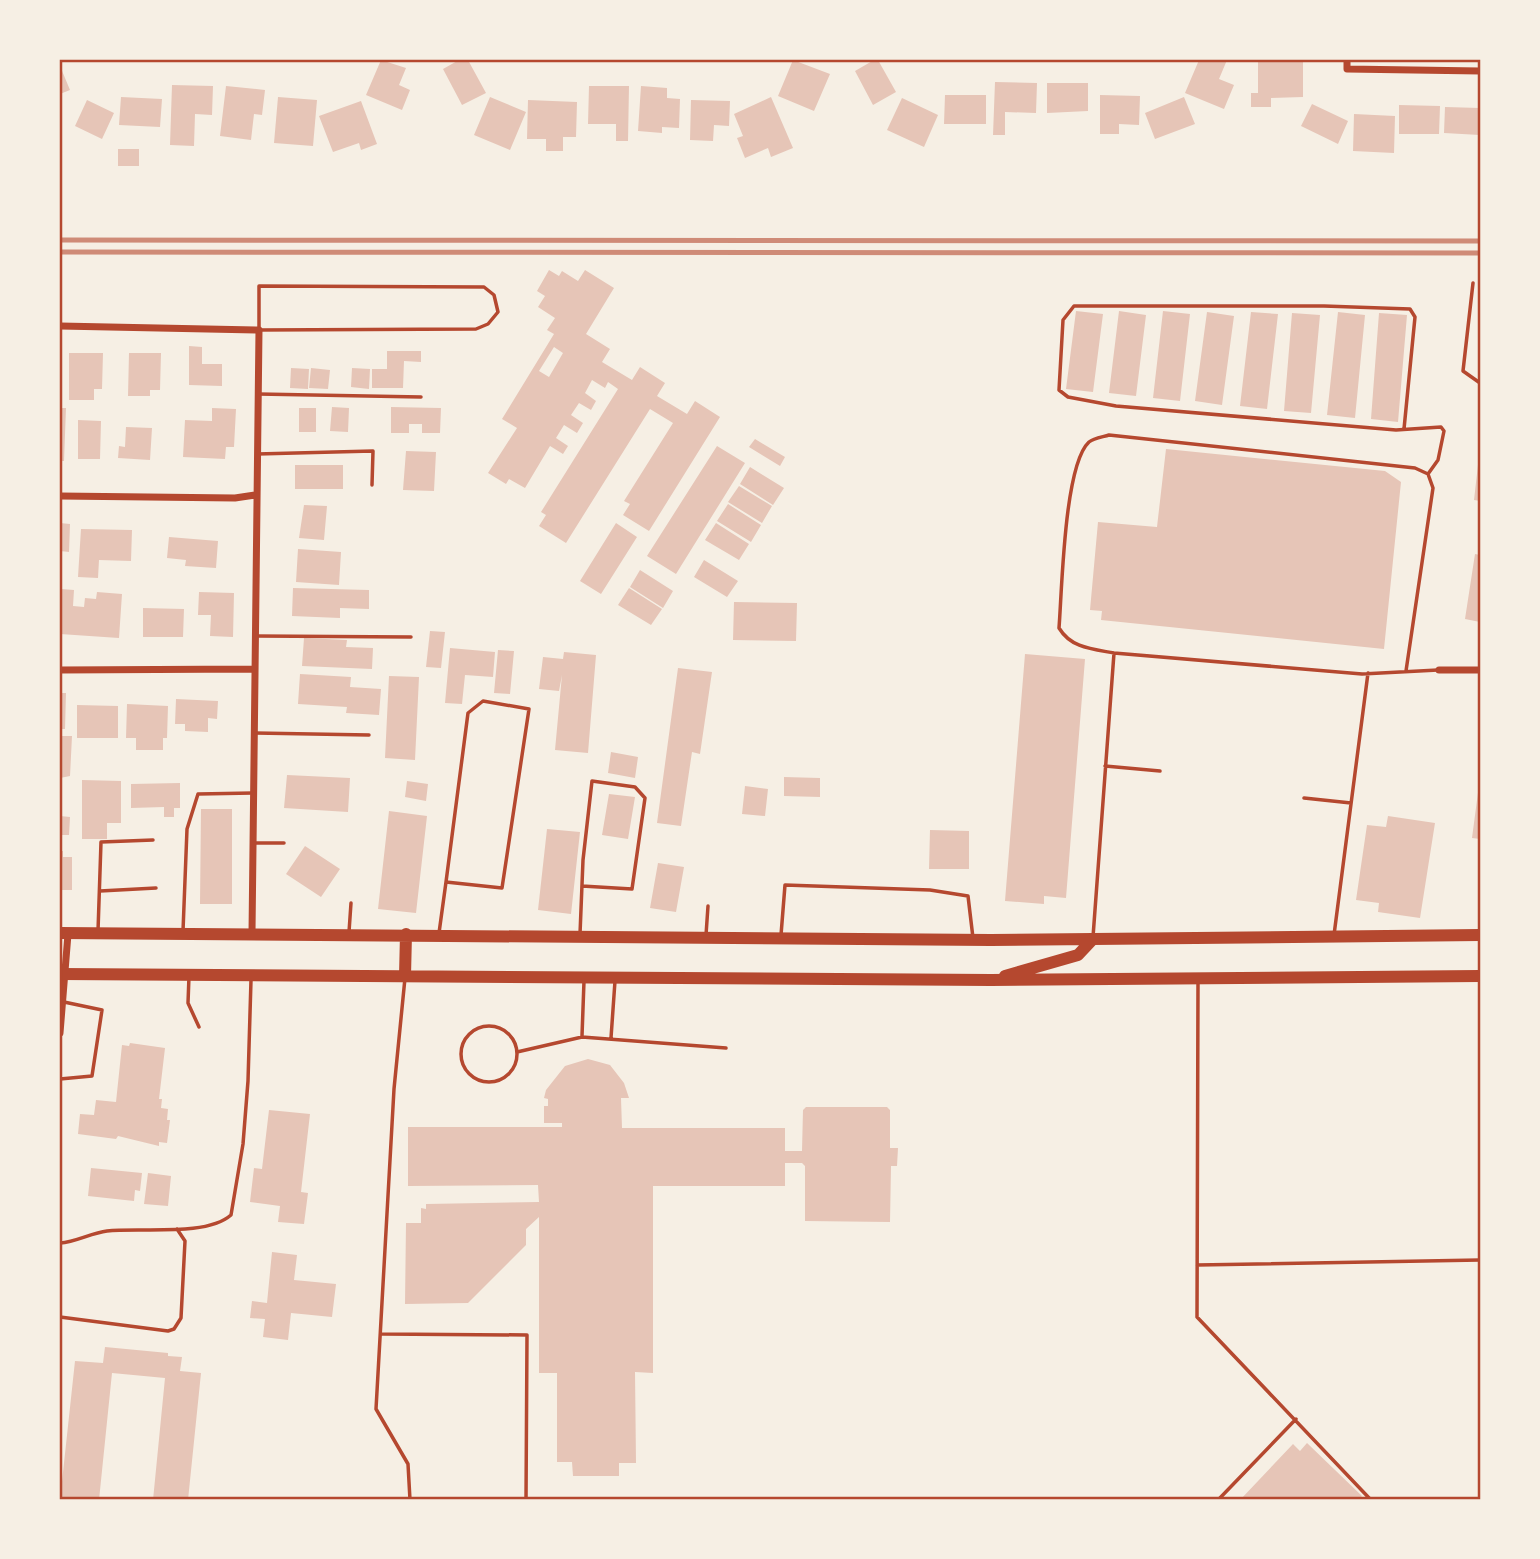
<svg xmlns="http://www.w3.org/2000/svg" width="1540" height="1559" viewBox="0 0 1540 1559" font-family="Lora,serif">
	<rect width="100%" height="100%" fill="#f6efe4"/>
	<path fill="#e6c5b7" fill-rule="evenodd" d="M381,60L406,68L399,85L410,90L402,110L366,95Z
		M459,60H468L486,93L462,105L443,69Z
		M793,60L830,74L814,111L778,96Z
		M874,60H878L896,92L873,105L855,71Z
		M1199,60H1227L1219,79L1234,85L1224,109L1185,93Z
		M1303,60V97L1271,98V107H1251V93H1258V61Z
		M60,66L70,90L60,94Z
		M995,82L1037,83L1036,113L1005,112V135H993Z
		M1047,83H1088V111L1047,113Z
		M172,85L213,86L212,115L195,114L194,146L170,145Z
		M226,86L265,90L262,115L254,114L251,140L220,136Z
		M589,86H629L628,141H616V124H588Z
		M641,86L667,88V98L680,99L679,128L662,127V133L638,131Z
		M945,95H986V124H944Z
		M1100,95L1140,96L1139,125L1119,124V134H1100Z
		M121,97L162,99L160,127L119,125Z
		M278,97L317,100L313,146L274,143Z
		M490,97L526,112L510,150L474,135Z
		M771,97L793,148L771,157L768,148L745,158L737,138L743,136L734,114Z
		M1184,97L1195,124L1155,139L1145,113Z
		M902,98L938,115L924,147L887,130Z
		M87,100L114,113L102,139L75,126Z
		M528,100L577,102L576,137H563V151H546V139H527Z
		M691,100L730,101L729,126L714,125L713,141L690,140Z
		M361,101L377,144L361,150L359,143L333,152L319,116Z
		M1312,104L1348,121L1338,144L1301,126Z
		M1399,105L1440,106L1439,134H1399Z
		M1445,107L1480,108V135L1444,133Z
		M1354,114L1395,116L1394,153L1353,151Z
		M118,149H139V166H118Z
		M549,270L559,276L562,271L578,281L585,270L614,288L586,334L610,349L602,362L632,380L640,367L665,383L657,396L687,414L695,401L720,417L649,531L623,515L630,504L624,501L673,423L650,409L566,543L539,526L546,515L541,512L618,389L608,382L605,388L592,380L585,393L596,401L591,410L579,403L571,415L583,423L577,433L564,425L556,438L568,446L563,454L550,446L525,488L509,479L506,484L488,473L517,428L502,419L554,334L547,330L555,318L538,307L545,296L537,291ZM554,347L563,353L549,377L539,371Z
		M1076,311L1103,314L1093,392L1066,389Z
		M1119,311L1146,315L1136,396L1109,393Z
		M1163,311L1190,314L1180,401L1153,398Z
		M1207,312L1234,316L1222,405L1195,401Z
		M1251,312L1278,314L1267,409L1240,406Z
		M1338,312L1365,315L1355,418L1327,415Z
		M1292,313L1320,315L1311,413L1284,411Z
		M1379,313L1407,315L1398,422L1371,419Z
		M189,346L202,347V364H222V386L189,385Z
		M387,351H421V362L404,361L403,388H372V369H387Z
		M69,353H103L102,389H94V400H69Z
		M129,353H161L160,390H150V396H128Z
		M291,368L309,369L308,389L290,388Z
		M311,368L330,370L328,389L309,388Z
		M352,368L370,369L369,389L351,387Z
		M332,407L349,408L348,432L330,431Z
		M391,407L441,408L440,433H422V424H409V433H391Z
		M60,408H66L64,461H60Z
		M212,408L236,409L234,447H226L225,459L183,457L185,420L212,421Z
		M299,408H316V432H299Z
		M78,420L101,421L100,459H78Z
		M126,427L152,428L150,460L118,458L119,446L125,447Z
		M755,439L785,457L780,466L749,447Z
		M717,446L745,463L676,574L647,556Z
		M1166,449L1385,471L1401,482L1384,649L1101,620L1102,611L1090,610L1098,522L1157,527Z
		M406,451L436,452L434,491L403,490Z
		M1479,456H1480V501L1474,500Z
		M295,465H343V489H295Z
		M750,467L784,488L773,505L740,484Z
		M739,486L772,506L762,523L728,502Z
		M728,504L761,525L751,542L717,521Z
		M304,505L327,506L324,540L299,538Z
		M60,523L70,524L69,552L60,551Z
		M616,523L637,537L601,594L580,581Z
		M716,523L749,544L739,560L705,540Z
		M81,529L132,530L131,561L99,560L98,578L78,577Z
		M169,537L218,541L216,568L185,566L186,560L167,558Z
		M298,549L341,552L339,585L296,582Z
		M1475,554L1480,555V622L1465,619Z
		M704,560L738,581L727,597L694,577Z
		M640,570L673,591L663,608L630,587Z
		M293,588L369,590V609L340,608V618L292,616Z
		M629,588L662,609L651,625L618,605Z
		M61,589L74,590L73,606L84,607L85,598L96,599L97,592L122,594L119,638L60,634Z
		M199,592L234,593L233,637L210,636L211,615H198Z
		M734,602L797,603L796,641L733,640Z
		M143,608L184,609L183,637H143Z
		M430,631L445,632L441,668L426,667Z
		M304,638L347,640L346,647L373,648L372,669L302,666Z
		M450,648L495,652L493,677L465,675L462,704L445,703Z
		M498,650L514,651L510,694L494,693Z
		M564,652L596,655L588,753L555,750L562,675L559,691L539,689L543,657L563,659Z
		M1025,654L1085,659L1066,898L1044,896V904L1005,901Z
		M678,668L712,672L700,754L692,752L681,826L657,823Z
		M300,674L351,677L350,687L381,689L379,715L346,713L347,707L298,704Z
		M389,676L419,677L415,760L385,758Z
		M60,693H66L65,729H60Z
		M176,699L218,701L217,719L208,718V732L185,731V724H175Z
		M127,704L168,706L167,738H163V750H136V738H126Z
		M77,705L118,706V738H77Z
		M60,736H72L70,776L60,778Z
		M611,752L638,757L635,778L608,773Z
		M287,775L350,778L348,812L284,808Z
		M784,777L820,778V797L784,796Z
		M82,780L121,781V823H107V839H82Z
		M407,781L428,784L426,801L405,797Z
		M180,783V808H174V817H164V807L131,808V784Z
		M1479,785H1480V839L1472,838Z
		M745,786L768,789L765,816L742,814Z
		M609,794L635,797L628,839L602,835Z
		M201,809H232V904H200Z
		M389,811L427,816L416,913L378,909Z
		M60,816L70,817L69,835H60Z
		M1388,816L1435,823L1420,918L1378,912L1379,903L1356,900L1367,825L1386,827Z
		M547,829L580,832L571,914L538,910Z
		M930,830L969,831V869H929Z
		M305,846L340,869L321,897L286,874Z
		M60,851H63V857H72V890H60Z
		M658,863L684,867L676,912L650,908Z
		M130,1043L165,1048L159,1099H162L161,1108L168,1109L167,1120H170L167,1143L159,1142V1146L118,1136L116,1139L78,1134L80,1114L94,1115L96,1100L116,1102L122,1045L129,1046Z
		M588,1059L610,1065L624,1083L629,1098H621L622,1128H785V1151H802L803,1110L806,1107H887L890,1110V1148H898L897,1166H891L890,1222L805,1221V1166L802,1163H785V1186H653V1373L635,1372L636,1463H619V1476H573L572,1462H557V1373H539V1217L526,1229V1245L468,1303L405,1304L406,1223H421V1208L426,1209V1204L539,1202L538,1185L408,1186V1127H562V1123H544V1106H548V1099L544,1098L546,1090L565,1066Z
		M269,1110L310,1114L301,1192L308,1193L304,1224L278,1222L280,1206L250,1202L254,1168L262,1169Z
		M91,1168L142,1173L140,1191L135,1190L134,1201L88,1196Z
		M148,1173L171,1176L168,1206L144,1204Z
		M272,1252L297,1255L294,1280L336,1284L332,1317L291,1313L288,1340L263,1337L265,1319L250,1318L252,1301L267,1303Z
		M105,1347L168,1353V1356L182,1357L180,1371L201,1373L188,1500H153L165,1378L112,1373L99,1500H60L75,1361L103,1363Z
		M1307,1443L1362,1496L1358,1500H1240L1293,1444L1300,1451Z"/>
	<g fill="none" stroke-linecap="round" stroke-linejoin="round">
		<path stroke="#b5482f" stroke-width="3.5" d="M1473,283L1463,371L1480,383
			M259,286L484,287L494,295L498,312L488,324L476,329L259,330Z
			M258,394L421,397
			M1404,429L1415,317L1410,309L1324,306H1074L1063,320L1059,390L1068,397L1116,406L1396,430L1441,427L1444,431L1438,460L1428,474
			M257,454L373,451L372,485
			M256,636L411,637
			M1406,671L1433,488L1428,474L1415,468L1109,435C1103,437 1094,438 1089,442C1064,465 1062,591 1059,628C1071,648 1092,649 1114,653L1362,674L1438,670
			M483,701L529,709L502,888L446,882L468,713Z
			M255,733L369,735
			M1105,766L1160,771
			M1304,798L1351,803
			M254,843H284
			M100,891L156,888
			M98,931L101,842L153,840
			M183,931L187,829L198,794L253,793
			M349,932L351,903
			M439,933L446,882
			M580,934L583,860L592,781L635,787L645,798L632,889L582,886
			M706,935L708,906
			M781,935L785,885L930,890L968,896L973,938
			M1334,935L1368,673
			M1093,937L1114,653
			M189,976L188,1003L199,1027
			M405,978L394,1089L376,1409L408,1464L410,1500
			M1198,983L1197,1317L1371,1500
			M461 1054a28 28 0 1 1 56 0a28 28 0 1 1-56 0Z
			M582,1036L584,981
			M611,1038L615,981
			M517,1052L582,1037L726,1048
			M60,1079L92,1076L102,1010L64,1002
			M60,1243C76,1242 91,1233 107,1231C140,1227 206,1237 231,1215L243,1144L248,1081L251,980
			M1197,1265L1480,1260
			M60,1317L168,1331L174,1329L181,1318L185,1241L177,1229
			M382,1334L527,1335L526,1500
			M1218,1500L1296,1419"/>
		<path stroke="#b5482f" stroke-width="7" d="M1347,60V69L1480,71
			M60,326L259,330L252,933
			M60,496L235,498L255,495
			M60,670L253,669
			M1439,670H1480
			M60,1033L68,934"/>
		<path stroke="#b5482f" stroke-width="12" d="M60,933L991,940L1480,935
			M60,974L991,980L1480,976
			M405,976L406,934
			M1005,976L1078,955L1093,939"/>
		<path stroke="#cf8b77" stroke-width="5" d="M60,240L1480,241
			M60,252L1480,253"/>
	</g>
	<rect width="1540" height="1559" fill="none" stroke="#f6efe4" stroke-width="122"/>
	<rect x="61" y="61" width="1418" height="1437" fill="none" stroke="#b5482f" stroke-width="2.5"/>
</svg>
